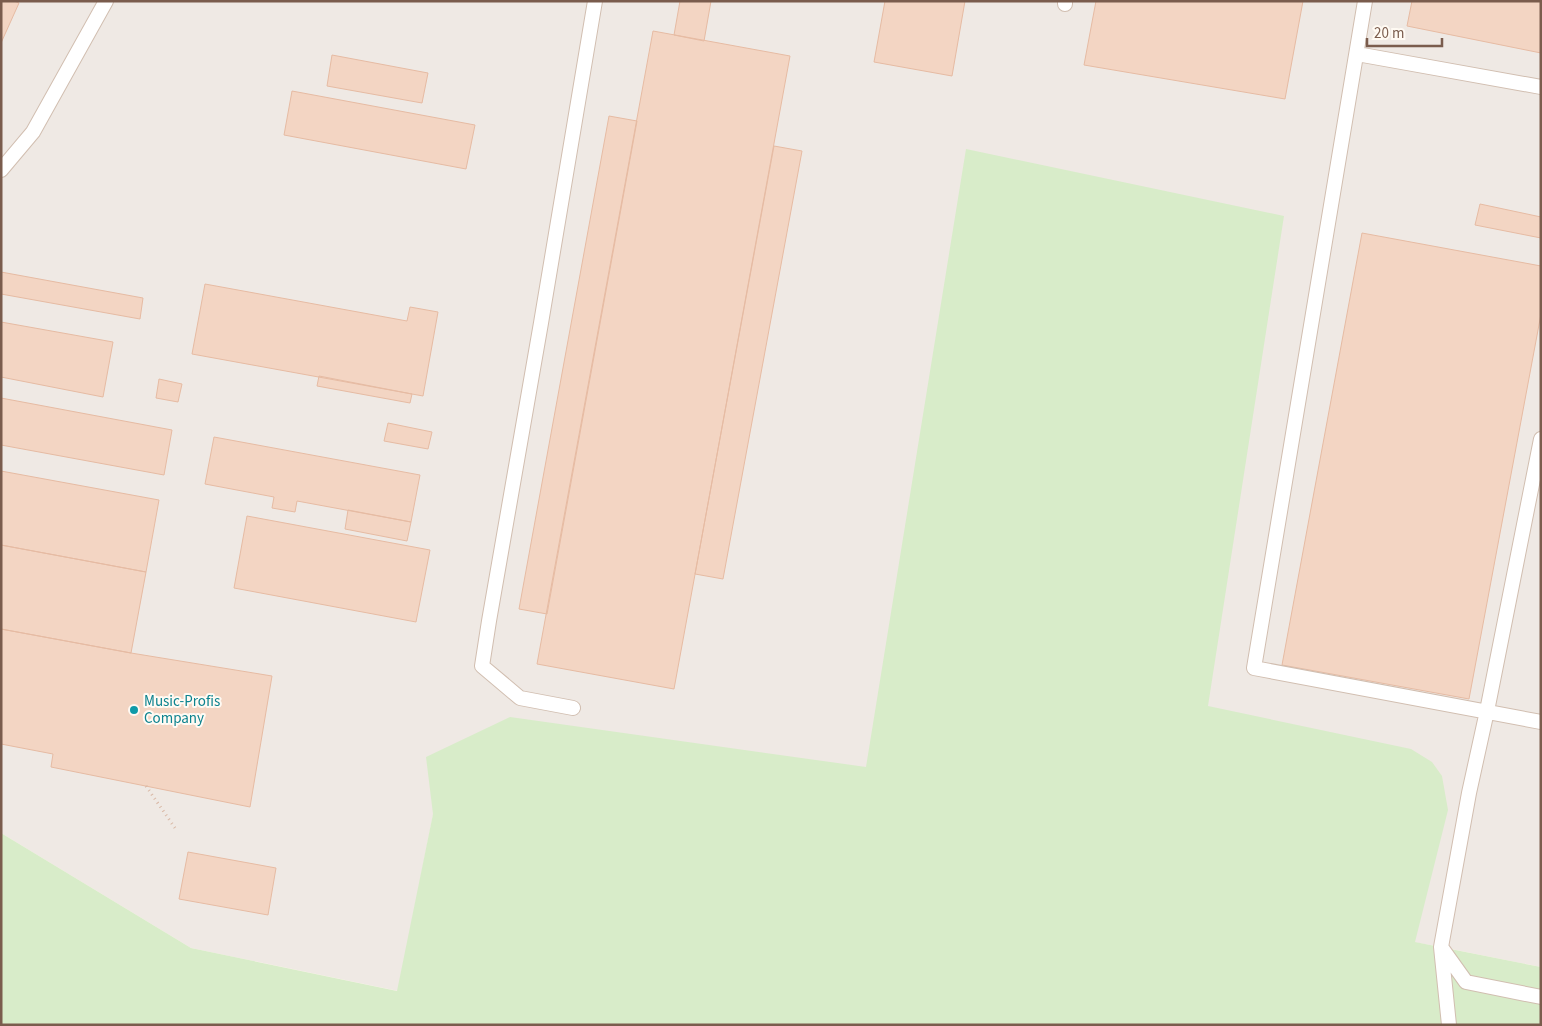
<svg xmlns="http://www.w3.org/2000/svg" width="1542" height="1026" viewBox="0 0 1542 1026" font-family="'Source Sans 3',sans-serif">
	<rect width="100%" height="100%" fill="#fdf6ec"/>
	<path fill="#efe9e4" d="M1,1H1541V967L1441,947L512,778L433,815L398,991L191,948L1,833Z"/>
	<path fill="#d8ecc9" d="M966,149L1284,216L1208,706L1411,749L1432,762L1442,776L1448,810L1415,942L1541,967V1025H1V833L191,948L397,991L433,814L426,757L510,717L866,767Z"/>
	<path fill="#f3d5c3" stroke="#e6bba3" d="M1,1H14L19,3L1,43Z
		M680,1H711L704,41L674,35Z
		M885,1H965L952,76L874,62Z
		M1096,1H1303L1285,99L1084,65Z
		M1412,1H1541V53L1407,26Z
		M653,31L790,56L674,689L537,664Z
		M332,55L428,73L422,103L327,86Z
		M292,91L475,125L466,169L284,135Z
		M609,116L637,121L547,614L519,609Z
		M774,146L802,151L723,579L695,574Z
		M1480,204L1541,217V238L1475,225Z
		M1362,233L1541,266V314L1469,699L1282,665Z
		M1,272L143,298L140,319L1,294Z
		M205,284L407,321L410,307L438,312L423,396L192,354Z
		M1,322L113,342L103,397L1,377Z
		M319,376L412,394L410,403L317,386Z
		M159,379L182,384L178,402L156,398Z
		M1,398L172,430L164,475L1,445Z
		M388,423L432,432L428,449L384,441Z
		M214,437L420,475L411,522L297,501L295,512L272,508L274,497L205,484Z
		M1,471L159,500L146,572L1,545Z
		M348,510L411,522L407,541L345,529Z
		M247,516L430,550L416,622L234,588Z
		M1,545L146,572L131,653L1,629Z
		M1,629L131,653L272,676L250,807L51,767L53,754L1,744Z
		M188,852L276,868L268,915L179,899Z"/>
	<g fill="none" stroke-linecap="round" stroke-linejoin="round">
		<g stroke="#d1beb0" stroke-width="16">
			<path id="service" d="M1365,1L1254,668L1541,722
				M1065,4V1
				M1357,54L1541,87
				M1,170L33,132L106,1
				M573,708L520,698L482,666L489,621L541,323L595,1
				M1441,947L1466,982L1541,997
				M1449,1025L1441,947L1469,793L1487,711L1541,439"/>
		</g>
		<path stroke="#d9b8a5" stroke-width="3" stroke-dasharray="1 4" stroke-linecap="butt" d="M146,786L175,828"/>
		<use href="#service" stroke="#fff" stroke-width="14"/>
	</g>
	<circle fill="#0f9aa8" stroke="#fffaf3" stroke-width="2" cx="134" cy="710" r="5"/>
	<g text-anchor="middle" dominant-baseline="central" stroke-width="4" stroke-linejoin="round" paint-order="stroke">
		<g font-size="15" fill="#0d838f" stroke="#fffaf3" text-anchor="start">
			<text x="144" y="701">Music-Profis<tspan x="144" dy="17">Company</tspan></text>
		</g>
	</g>
	<rect width="1542" height="1026" fill="none" stroke="#7a5c4d" stroke-width="5"/>
	<path d="M1367 38v8h75v-8" fill="none" stroke="#7a5c4d" stroke-width="2.5"/>
	<text x="1374" y="38" font-size="15" fill="#7a5c4d" stroke="#fffaf3" stroke-width="4" paint-order="stroke">20 m</text>
</svg>
